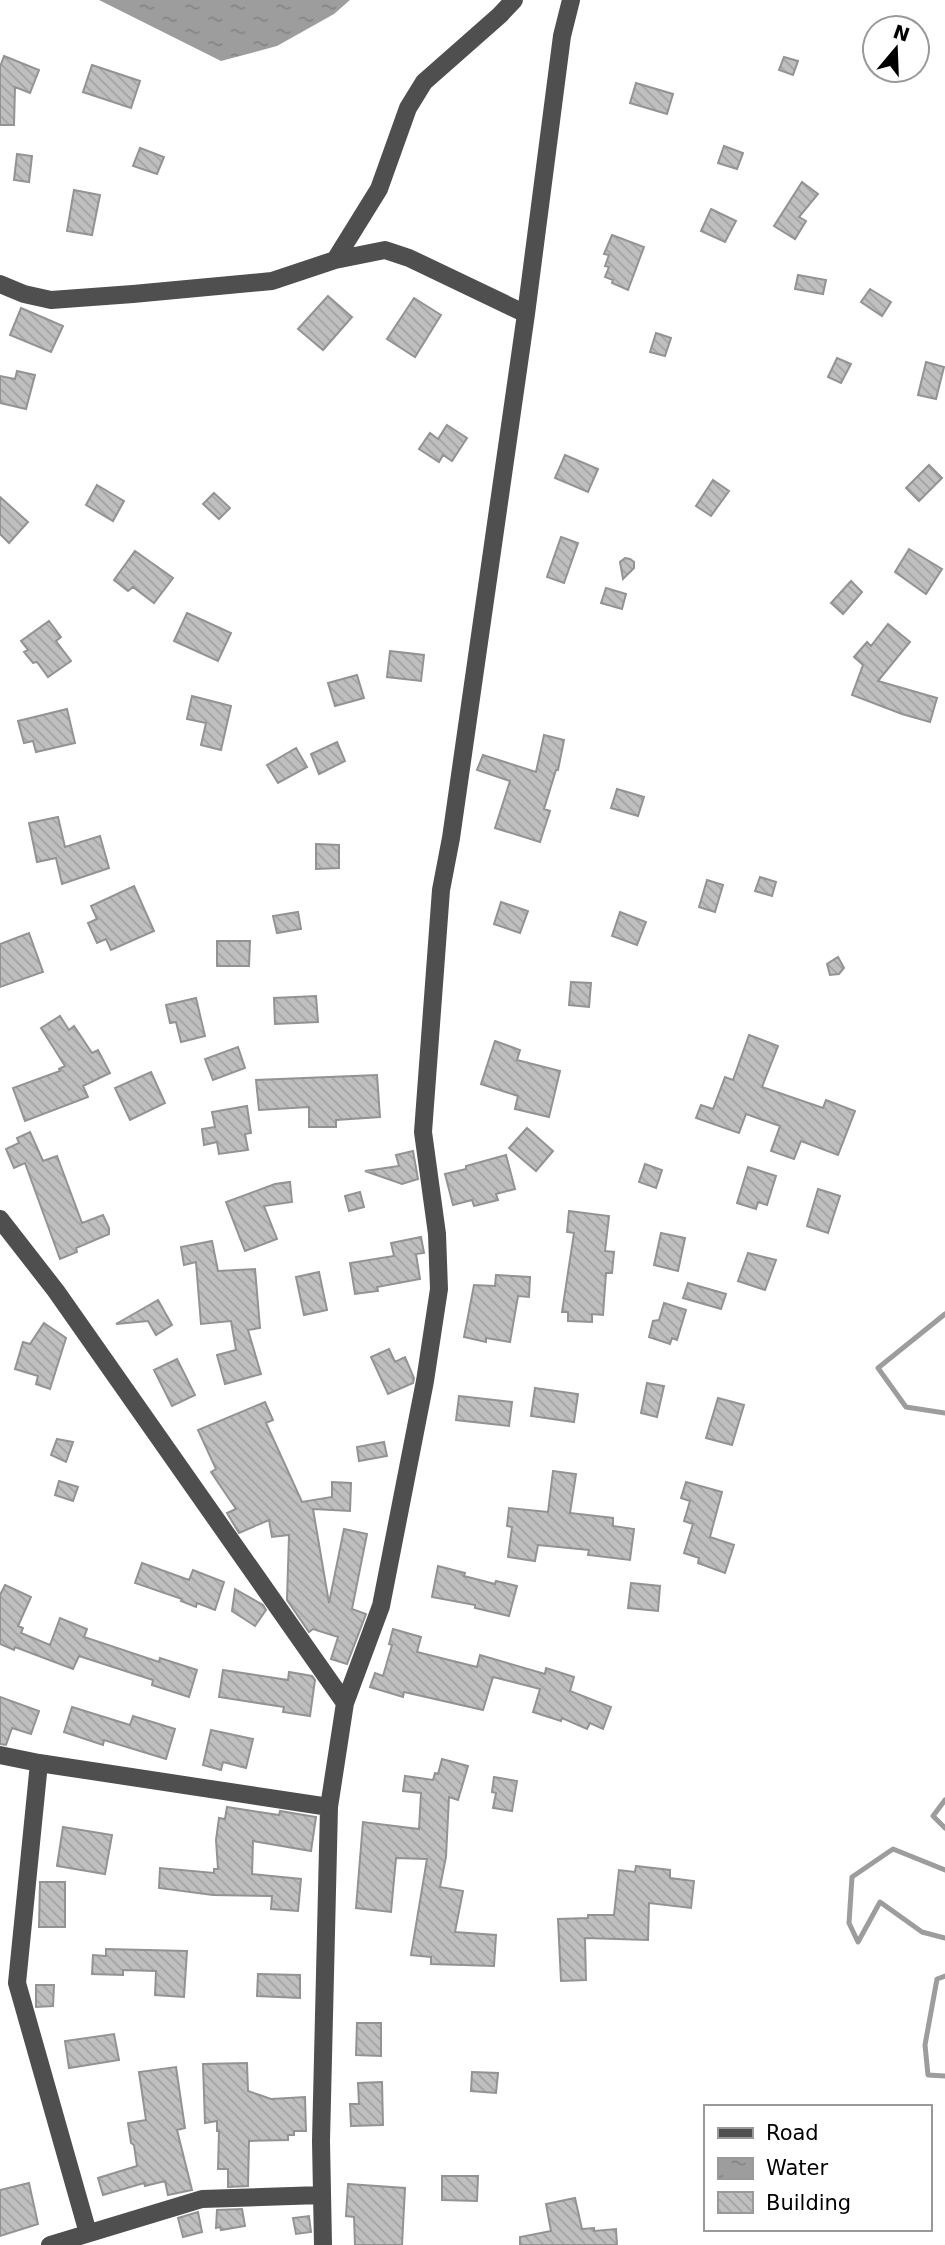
<svg xmlns="http://www.w3.org/2000/svg" width="945" height="2245" viewBox="0 0 945 2245" font-family="'DejaVu Sans',sans-serif">
	<defs>
		<pattern id="water-ripples" width="26" height="14" patternUnits="userSpaceOnUse" patternTransform="scale(1.75)"><rect width="26" height="14" fill="#9d9d9d"/><path d="M2 4q2-2 4 0t4 0M15 11q2-2 4 0t4 0" fill="none" stroke="#858585"/></pattern>
		<pattern id="building-back-hatch" width="6" height="6" patternUnits="userSpaceOnUse" patternTransform="scale(1.75)"><rect width="6" height="6" fill="#bfbfbf"/><path d="M-1 5l2 2M0 0l6 6M5-1l2 2" fill="none" stroke="#a2a2a2"/></pattern>
	</defs>
	<rect width="100%" height="100%" fill="#fff"/>
	<path fill="url(#water-ripples)" d="M99,0H350L334,14L277,46L221,61Z"/>
	<g fill="none" stroke-linecap="round" stroke-linejoin="round">
		<path stroke="#9d9d9d" stroke-width="5" d="M945,1314L878,1368L906,1407L945,1413
			M945,1800L933,1816L945,1828
			M945,1870L893,1849L852,1877L849,1923L858,1942L880,1902L922,1932L945,1938
			M945,1976L937,1979L925,2045L928,2075L945,2076"/>
	</g>
	<path fill="url(#building-back-hatch)" stroke="#939393" stroke-width="2" d="M4,56L39,70L30,93L15,87L14,125H0V67Z
		M784,57L798,61L793,75L779,70Z
		M92,65L140,81L131,108L83,92Z
		M636,83L673,94L667,114L630,103Z
		M724,146L743,153L737,169L718,163Z
		M140,148L164,157L157,174L133,166Z
		M17,154L32,156L29,182L14,180Z
		M802,182L818,194L799,217L806,221L795,239L774,226Z
		M74,190L100,195L92,235L67,231Z
		M711,209L736,221L725,242L701,231Z
		M612,235L644,247L628,290L612,283L613,280L605,277L609,267L605,266L609,255L604,254Z
		M798,275L826,280L823,294L795,289Z
		M870,289L891,302L882,316L861,302Z
		M328,296L352,317L323,350L298,329Z
		M414,298L441,315L415,357L387,339Z
		M21,308L63,326L51,352L10,335Z
		M656,333L671,338L665,356L650,352Z
		M837,358L851,364L841,383L828,377Z
		M926,362L944,367L936,399L918,395Z
		M17,371L35,375L26,409L0,403V376L15,379Z
		M447,425L467,438L452,461L443,455L439,462L419,449L430,433L438,439Z
		M565,455L598,469L588,492L555,478Z
		M929,465L942,478L919,501L906,488Z
		M713,480L729,491L711,516L696,506Z
		M97,485L124,501L113,521L86,505Z
		M214,493L230,508L219,519L203,504Z
		M0,497L28,522L9,543L0,534Z
		M561,537L578,543L564,583L547,577Z
		M909,549L942,569L926,594L895,572Z
		M135,551L173,578L154,603L133,587L128,591L114,580Z
		M625,558L630,559L634,562V568L623,579L620,562Z
		M851,581L862,592L843,614L831,603Z
		M606,588L626,594L622,609L601,603Z
		M187,613L231,633L218,661L174,641Z
		M49,621L61,637L56,641L71,661L48,677L37,662L33,663L24,652L28,650L21,641Z
		M888,624L910,642L878,681L937,698L930,722L902,714L852,695L863,665L854,657L867,642L871,646Z
		M390,651L424,655L421,681L387,677Z
		M357,675L364,698L335,706L328,683Z
		M192,696L231,706L221,750L201,745L206,723L187,719Z
		M67,709L75,743L36,752L33,741L24,743L18,721Z
		M544,735L564,740L558,770H556L544,809L550,811L540,842L495,828L510,781L477,770L483,755L536,772Z
		M337,742L345,761L319,774L311,754Z
		M296,748L307,767L278,783L267,765Z
		M617,789L644,797L638,816L611,808Z
		M58,817L65,847L100,836L109,868L62,884L56,858L37,862L29,823Z
		M316,844L339,845V868L316,869Z
		M760,877L776,882L772,896L755,891Z
		M707,880L723,885L715,912L699,907Z
		M134,886L154,931L111,950L106,939L97,943L88,923L97,919L91,906Z
		M501,902L528,911L520,933L494,924Z
		M298,912L301,929L277,933L273,916Z
		M620,912L646,922L637,945L612,936Z
		M29,933L43,972L0,987V944Z
		M217,941H250L249,966H217Z
		M838,957L844,968L839,974L830,975L827,964Z
		M571,982L591,983L589,1007L569,1005Z
		M316,996L318,1022L275,1024L274,998Z
		M196,998L205,1036L181,1042L176,1022L170,1023L166,1005Z
		M60,1016L69,1030L74,1026L92,1053L98,1050L110,1073L83,1086L88,1097L25,1121L13,1088L60,1071L59,1069L65,1066L41,1028Z
		M749,1035L778,1046L762,1087L823,1108L826,1100L855,1111L838,1155L801,1141L794,1159L771,1151L780,1126L746,1114L739,1133L696,1118L701,1105L713,1109L725,1077L733,1080Z
		M495,1041L520,1050L517,1060L560,1071L549,1117L515,1109L518,1096L481,1084Z
		M238,1047L245,1068L213,1080L205,1059Z
		M151,1072L165,1103L130,1120L115,1088Z
		M377,1075L380,1117L336,1120V1127H309V1107L259,1110L256,1080Z
		M247,1106L251,1133L245,1134L248,1150L219,1154L217,1142L204,1145L202,1129L215,1127L212,1112Z
		M527,1128L553,1151L536,1171L509,1148Z
		M30,1132L43,1161L57,1156L82,1223L103,1215L109,1228V1234L76,1248L77,1252L60,1259L25,1163L14,1168L6,1149L19,1143L17,1138Z
		M413,1151L418,1179L402,1184L365,1171L399,1166L396,1155Z
		M506,1155L515,1189L496,1194L498,1200L474,1206L472,1200L453,1205L445,1174L466,1169V1166Z
		M645,1164L662,1170L656,1188L639,1182Z
		M748,1167L776,1176L767,1205L758,1202L756,1209L737,1203Z
		M290,1182L292,1202L264,1206L277,1239L245,1251L226,1202L275,1184Z
		M818,1189L840,1196L828,1233L807,1226Z
		M360,1192L364,1207L349,1211L345,1196Z
		M569,1211L609,1216L605,1251L614,1252L612,1273H606L603,1315L592,1314V1322L568,1321V1312H562L574,1233L567,1232Z
		M661,1233L685,1238L678,1271L654,1265Z
		M421,1237L424,1253L416,1254L420,1279L377,1287L378,1291L355,1294L350,1263L394,1256L391,1243Z
		M212,1241L218,1271L255,1269L260,1328L248,1330L261,1374L225,1384L217,1355L236,1350L231,1321L201,1324L196,1262L184,1265L181,1247Z
		M748,1253L776,1260L765,1290L738,1281Z
		M319,1272L327,1310L304,1315L296,1277Z
		M496,1275L530,1277L529,1297L518,1296L510,1342L486,1338V1342L464,1337L474,1285L495,1286Z
		M688,1283L726,1294L721,1309L683,1298Z
		M158,1300L172,1325L156,1335L148,1321L116,1324Z
		M664,1303L686,1310L677,1340L672,1338L670,1344L649,1337L653,1321L659,1320Z
		M44,1323L66,1338L50,1389L36,1384L38,1376L15,1369L23,1342L30,1344Z
		M389,1349L395,1362L405,1357L414,1378L413,1383L388,1394L371,1357Z
		M177,1359L195,1395L172,1406L154,1370Z
		M647,1383L664,1386L657,1417L641,1413Z
		M535,1388L578,1394L574,1422L531,1416Z
		M459,1396L512,1402L509,1426L456,1420Z
		M718,1398L744,1405L732,1445L706,1438Z
		M265,1402L273,1420L266,1423L302,1502L332,1497V1482L351,1483L350,1511L313,1509L329,1603L344,1529L367,1534L352,1609L366,1614L347,1664L331,1659L338,1637L313,1629L309,1632L287,1600L289,1535L272,1537L269,1520L239,1533L227,1513L236,1509L211,1472L216,1469L198,1430Z
		M57,1439L73,1442L66,1462L51,1455Z
		M384,1442L387,1456L359,1461L357,1447Z
		M553,1471L576,1474L570,1513L613,1518V1526L634,1529L630,1560L588,1555L589,1550L538,1545L535,1561L508,1557L512,1527L507,1526L509,1508L548,1512Z
		M59,1481L78,1487L73,1501L55,1495Z
		M686,1482L722,1492L710,1537L734,1545L725,1573L698,1563L699,1558L684,1553L693,1524L684,1521L690,1501L681,1498Z
		M142,1563L189,1580L193,1570L224,1582L215,1610L197,1603L196,1607L181,1601L182,1599L135,1583Z
		M438,1566L465,1573L464,1576L495,1584L496,1581L517,1586L509,1616L475,1608V1605L432,1597Z
		M631,1583L660,1586L658,1611L628,1608Z
		M5,1585L31,1597L18,1626L23,1628L21,1633L50,1645L60,1618L87,1629L84,1637L159,1662L160,1658L197,1670L189,1697L152,1685L153,1680L79,1656L73,1669L15,1647L14,1650L0,1644V1595Z
		M235,1589L263,1605L266,1610L255,1626L232,1611Z
		M393,1629L421,1637L417,1652L477,1667L480,1655L545,1674L546,1668L574,1677L570,1691L611,1707L603,1729L590,1723L587,1729L562,1718L561,1721L533,1712L540,1689L493,1677L483,1710L404,1692L403,1697L370,1687L375,1673L383,1676L392,1645L389,1644Z
		M223,1670L288,1680L289,1672L312,1676L315,1680L310,1716L283,1712L284,1707L219,1697Z
		M0,1697L39,1711L31,1734L12,1728L6,1745L0,1744Z
		M72,1707L130,1725L133,1716L175,1729L166,1759L104,1740L103,1745L64,1732Z
		M211,1730L253,1739L246,1768L223,1762L221,1770L203,1765Z
		M442,1759L468,1766L458,1800L449,1797L446,1857L440,1887L463,1891L455,1932L496,1935L494,1966L431,1964V1957L411,1955L427,1859L396,1858L391,1912L356,1908L363,1822L419,1829L421,1793L403,1791L405,1776L433,1780L435,1773L438,1774Z
		M494,1777L517,1781L512,1811L493,1808L496,1793L492,1792Z
		M227,1807L279,1815L280,1811L316,1817L311,1851L253,1841L252,1874L301,1879L298,1911L271,1909L272,1896L213,1895L159,1888L160,1868L214,1873V1869H218L216,1840L219,1818L225,1819Z
		M63,1827L112,1835L105,1874L57,1866Z
		M636,1866L670,1870V1878L694,1881L691,1908L649,1903L648,1940L585,1938L586,1980L561,1981L558,1919L588,1918V1915H614L619,1870L635,1872Z
		M40,1882H65V1927H39Z
		M106,1949L187,1951L184,1997L155,1995L156,1971L123,1970V1975L92,1974L93,1955L106,1956Z
		M258,1974L300,1975V1998L257,1996Z
		M36,1985H54L53,2006L36,2007Z
		M357,2023H381V2056L356,2055Z
		M114,2034L119,2060L69,2068L65,2041Z
		M247,2063L248,2091L271,2099L305,2097L306,2131H294V2135H288V2140L249,2141L248,2186L228,2187V2169H218L219,2131H217V2121L205,2123L203,2064Z
		M176,2067L185,2128L177,2130L192,2190L168,2195L165,2181L145,2186L144,2183L103,2195L98,2178L137,2166L134,2145L131,2143L128,2123L146,2120L139,2072Z
		M472,2072L498,2073L496,2093L471,2091Z
		M382,2082L383,2125L351,2126L350,2104H359L358,2083Z
		M442,2176H478L477,2201L442,2200Z
		M29,2183L38,2224L0,2236V2190Z
		M348,2184L405,2188L402,2245H355L354,2217L346,2216Z
		M575,2198L582,2229L594,2228V2231L616,2229L617,2245H520V2237L551,2231L546,2204Z
		M242,2209L245,2226L221,2230L220,2227L216,2228L217,2210Z
		M198,2212L202,2232L183,2237L178,2218Z
		M309,2216L311,2232L296,2234L293,2218Z"/>
	<g fill="none" stroke-linecap="round" stroke-linejoin="round">
		<path stroke="#4f4f4f" stroke-width="18" d="M335,260L379,189L408,108L424,82L500,15L514,0
			M0,284L24,294L51,300L133,294L272,281L335,260L385,250L409,258L526,314
			M0,1219L56,1291L345,1703
			M0,1755L39,1763L329,1807
			M39,1763L17,1983L88,2233
			M50,2245L202,2199L321,2195
			M323,2245L321,2141L329,1807L345,1703L381,1606L425,1381L439,1289L437,1234L423,1132L441,890L451,838L526,314L562,36L571,0"/>
	</g>
	<rect x="704" y="2105" width="228" height="126" fill="#ffffff" stroke="#999999" stroke-width="2"/>
	<rect x="718" y="2128" width="35" height="10" fill="#4f4f4f" stroke="#999999" stroke-width="2"/>
	<text x="766" y="2140" font-size="21" fill="#000000">Road</text>
	<rect x="718" y="2158" width="35" height="21" fill="url(#water-ripples)" stroke="#999999" stroke-width="2"/>
	<text x="766" y="2175" font-size="21" fill="#000000">Water</text>
	<rect x="718" y="2192" width="35" height="21" fill="url(#building-back-hatch)" stroke="#999999" stroke-width="2"/>
	<text x="766" y="2210" font-size="21" fill="#000000">Building</text>
	<g transform="translate(896 49) rotate(19)"><circle r="33" fill="#ffffff" stroke="#999999" stroke-width="2"/>
	<path d="M0-5L12 26L0 18L-12 26Z" fill="#000000"/>
	<text y="-10" font-size="19" font-weight="bold" text-anchor="middle" fill="#000000">N</text>
	</g>
</svg>
